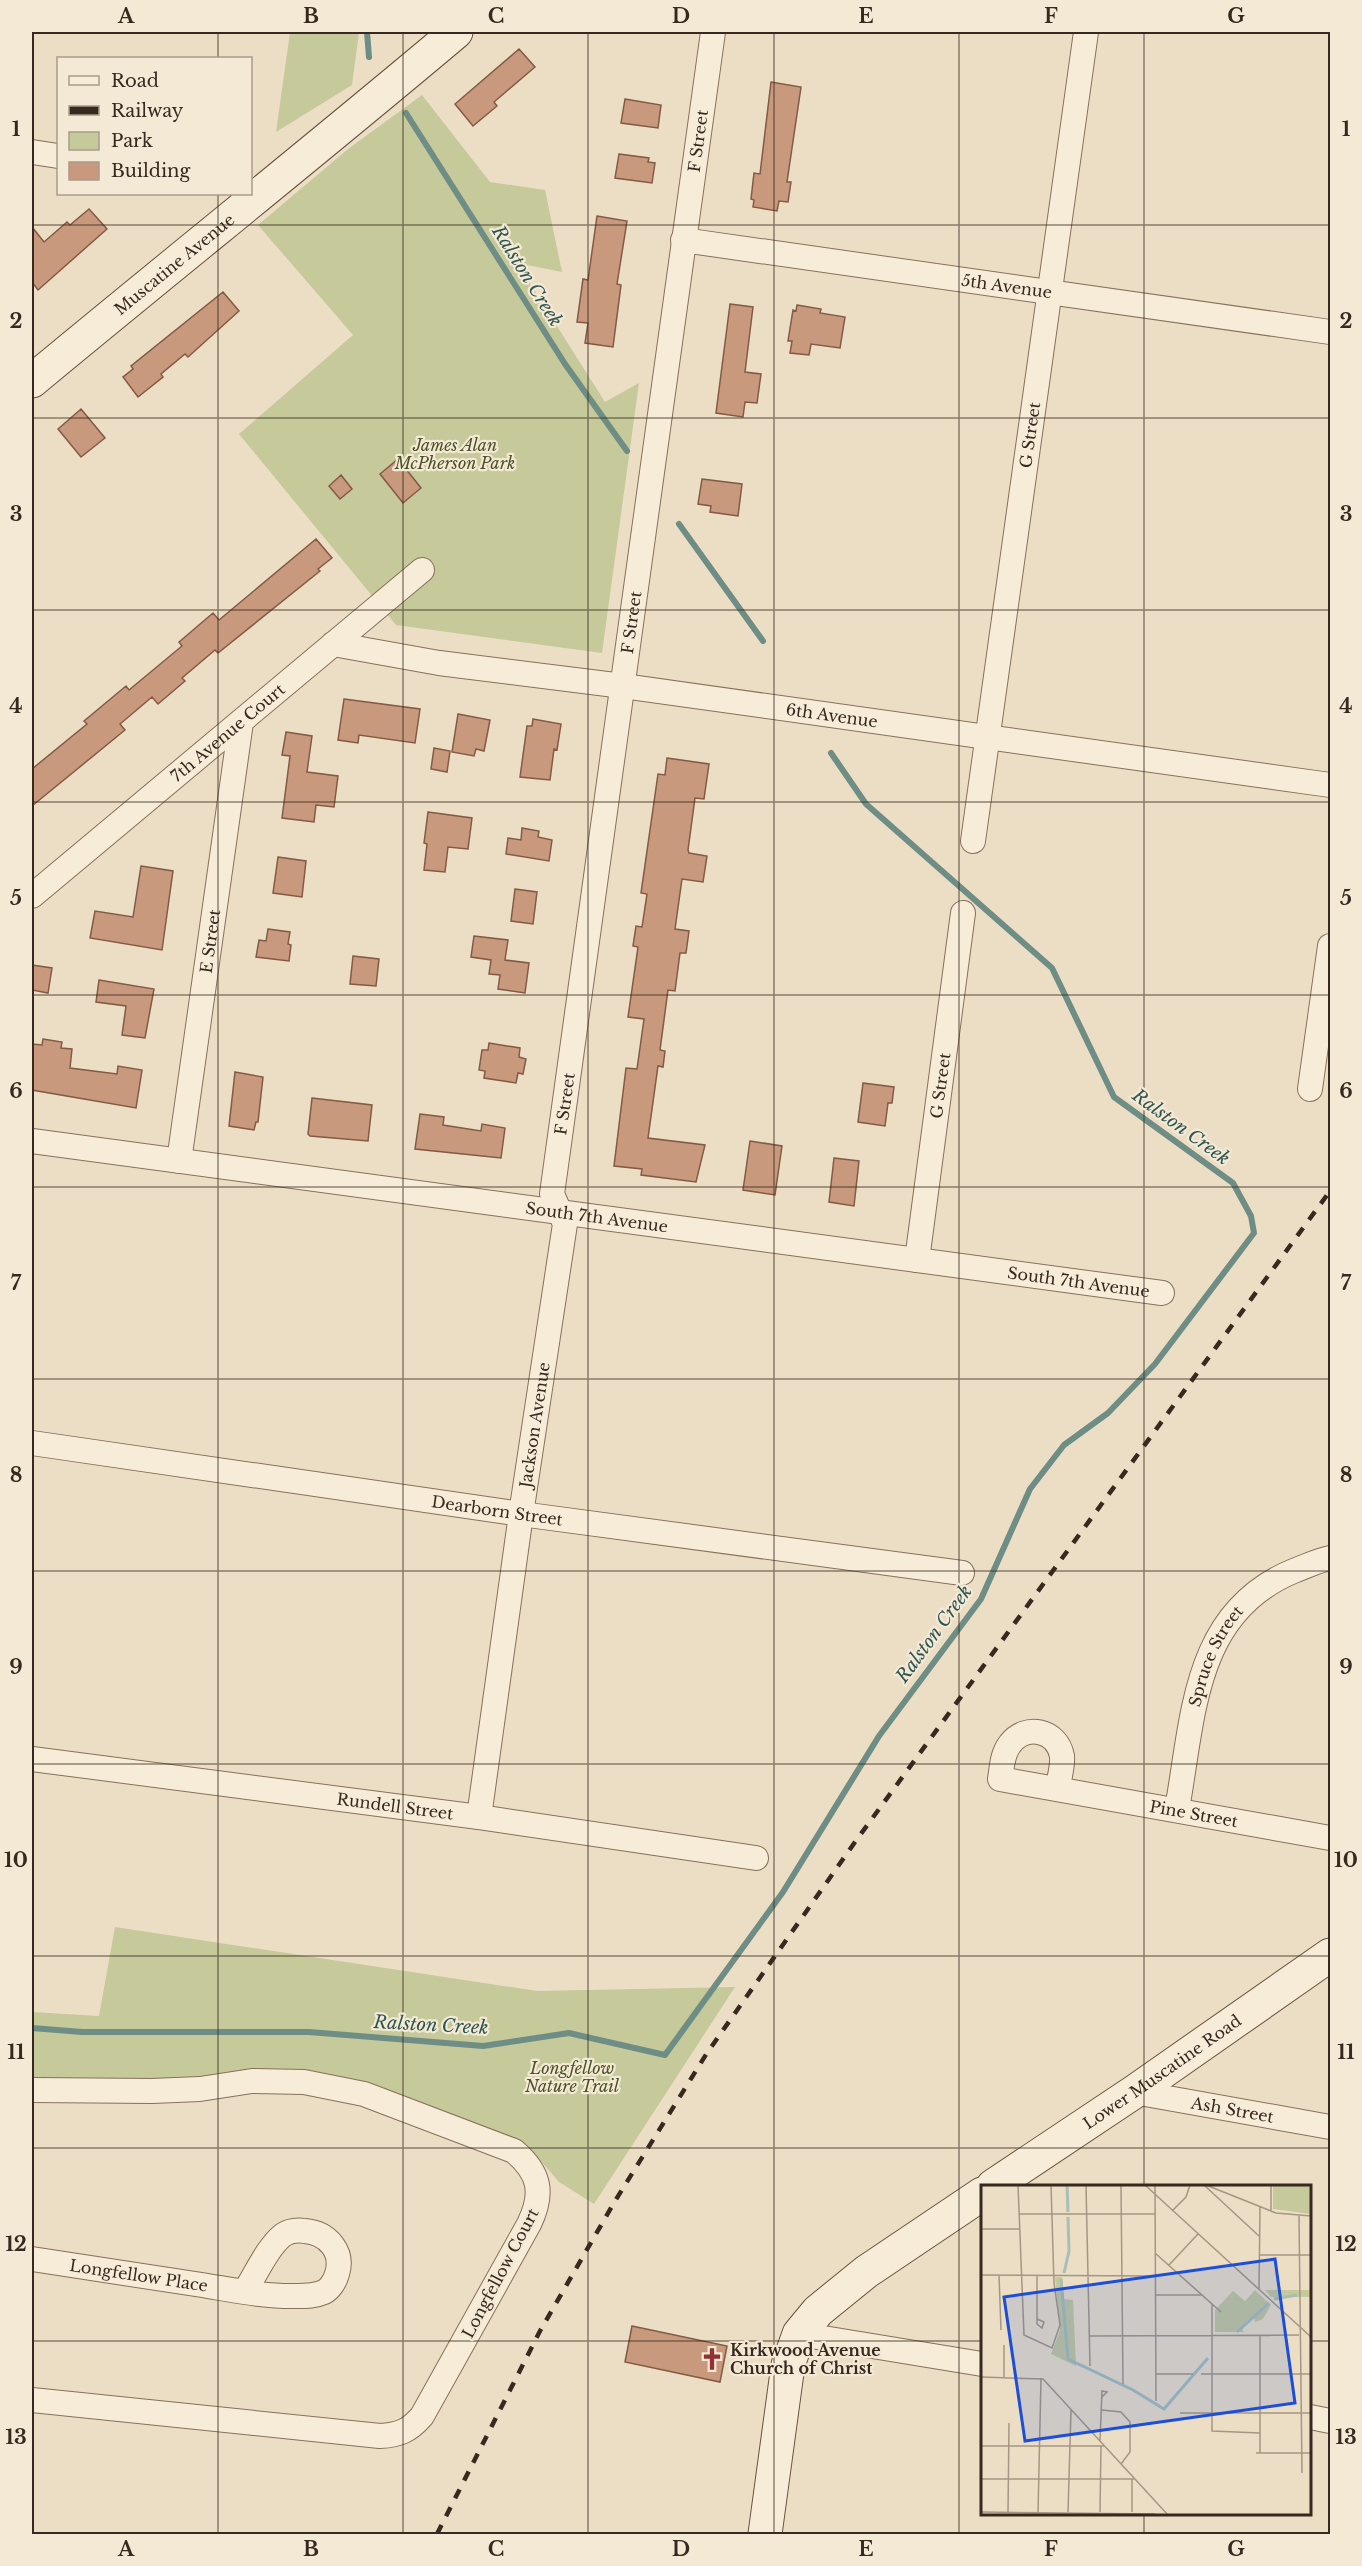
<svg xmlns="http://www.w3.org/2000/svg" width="1362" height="2566" viewBox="0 0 1362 2566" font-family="'Libre Baskerville',serif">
	<rect width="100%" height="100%" fill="#ecdec5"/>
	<path fill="#c6c99a" d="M290,32H359L352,85L276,132Z
		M422,95L490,182L545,190L562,272L517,263L605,402L639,383L602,653L396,625L239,434L353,335L258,225L348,149Z
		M115,1927L537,1991L735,1987L594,2204L559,2182L540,2160L512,2142L249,2071L152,2081L32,2078V2012L99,2016Z"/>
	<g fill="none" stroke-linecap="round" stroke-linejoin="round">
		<path stroke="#6e8d84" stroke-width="6" d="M367,32L369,57
			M406,113L565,364L627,451
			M679,524L763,641
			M32,2028L82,2032H309L483,2046L569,2033L665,2055L783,1892L879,1736L981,1599L1030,1489L1064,1445L1108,1413L1155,1364L1254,1233L1251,1216L1233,1183L1114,1097L1052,968L866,804L831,753"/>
	</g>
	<path fill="#c8997d" stroke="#835a44" stroke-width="1.5" d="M519,49L535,67L494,102L497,106L473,126L455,104Z
		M771,82L801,87L787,182H791L788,202L779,201L777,211L753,207L754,200L751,199L754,173L760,174Z
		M625,99L661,105L658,128L621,123Z
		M619,154L649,158L648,162L655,163L652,183L615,178Z
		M89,209L107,229L38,290L32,282V227L44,242L67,222L70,225Z
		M597,216L627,221L617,284L621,285L613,347L585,343L588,323L577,322L583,279L588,280Z
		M223,292L239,311L188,357L185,354L161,374L163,377L138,397L123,377L133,369L131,366Z
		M730,304L753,307L745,372L761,374L757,403L745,402L743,417L716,413Z
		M797,305L821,309L820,313L845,317L840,348L811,344L809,355L790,353L792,341H788L793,310L796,311Z
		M81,409L105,438L81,457L58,429Z
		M398,459L421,488L403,503L380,474Z
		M341,475L352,489L340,499L329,486Z
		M702,479L742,484L738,516L710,512L711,506L698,504Z
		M316,539L332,558L318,569L320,571L218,653L215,650L182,678L185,681L158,704L152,697L120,724L125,730L32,806V769L87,724L84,721L126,686L129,690L182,646L179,642L213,613L219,620Z
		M344,699L420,709L415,743L359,735L358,743L338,740Z
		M458,714L490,720L484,751L476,749L474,756L452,752Z
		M533,719L561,724L557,750L554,749L550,780L520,777L527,726H532Z
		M286,732L312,736L307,772L338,776L334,807L316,805L314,822L282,818L290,756L282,755Z
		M434,748L450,751L447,772L431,769Z
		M667,758L709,764L704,799L695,798L688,850L689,853L707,856L703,882L682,879L675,929L689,931L686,953H680L675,991L668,990L660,1050L665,1051L663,1067L658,1066L648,1138L705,1145L696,1182L641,1175L642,1169L614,1166L626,1068L637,1069L644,1019L628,1017L638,947L633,946L636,926L642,927L647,894L641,893L658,774L665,775Z
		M428,812L472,818L468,849L448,847L445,872L424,870L427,844L424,843Z
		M522,828L539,831L538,837L552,840L549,861L506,854L508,838L521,840Z
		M278,857L306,861L302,897L273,893Z
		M141,866L173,871L162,950L90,938L95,911L133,917Z
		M515,889L537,892L533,924L511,921Z
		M268,929L290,932L288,944L291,945L289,961L256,957L259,940L266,941Z
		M474,936L508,940L505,960L529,963L525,993L498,989L500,975L489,974L491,960L471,957Z
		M353,956L379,959L376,986L350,984Z
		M32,965L52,968L48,993L32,990Z
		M99,980L154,989L145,1038L122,1035L126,1006L96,1002Z
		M43,1039L62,1042L61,1048L72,1049L70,1068L117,1074L118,1066L142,1070L136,1108L32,1090V1044L42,1045Z
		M489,1043L520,1048L519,1057L526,1059L523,1074L518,1073L516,1083L484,1078L485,1071L479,1070L482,1050H488Z
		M235,1072L263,1077L258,1122H256L254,1130L229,1126Z
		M863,1083L894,1087L892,1103H888L885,1126L858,1122Z
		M312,1098L372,1105L368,1141L310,1136L308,1134Z
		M420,1114L444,1117L443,1125L481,1131L482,1124L505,1128L501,1158L415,1149Z
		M750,1141L782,1146L775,1195L743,1190Z
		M834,1158L859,1161L854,1206L829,1202Z
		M632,2326L727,2346L720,2382L625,2362Z"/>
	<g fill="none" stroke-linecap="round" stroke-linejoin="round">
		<g stroke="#86705c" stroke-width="26">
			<g id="minor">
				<path d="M32,152L58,156"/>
				<path id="s1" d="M683,240L1330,332"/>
				<path id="s2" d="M333,644L439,663L623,686L1330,785"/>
				<path id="s3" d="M973,841L1086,32"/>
				<path id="s4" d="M32,896L422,570"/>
				<path d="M1310,1089L1330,946"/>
				<path id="s5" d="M32,1141L1162,1293"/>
				<path id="s6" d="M179,1161L241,722"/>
				<path id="s7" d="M917,1260L963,913"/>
				<path id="s8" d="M32,1443L521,1514L962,1573"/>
				<path id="s9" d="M32,1759L479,1817L756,1858"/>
				<path id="s10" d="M1058,1788C1059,1778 1063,1766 1062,1756C1057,1730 1026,1723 1010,1744C1002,1754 1002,1767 1000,1779L1330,1838"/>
				<path id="s11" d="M1177,1809C1194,1715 1193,1611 1296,1570C1307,1566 1319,1560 1330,1558"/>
				<path id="s12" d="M479,1817L521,1514L565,1224L552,1194L713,32"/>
				<path d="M32,2090L152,2091L200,2089L252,2081L304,2082L364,2094L514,2151C540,2173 544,2193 529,2224L422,2416C409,2431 399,2435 380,2436L32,2400"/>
				<path id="s13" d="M1134,2092L1330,2127"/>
				<path id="s14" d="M32,2259C88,2268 145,2276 202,2285C233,2290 266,2297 297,2296C306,2296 315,2296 324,2292C330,2289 335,2281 337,2274C344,2252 328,2233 305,2231C298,2230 289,2231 283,2235C267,2248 256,2274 245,2291"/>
				<path d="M799,2334L982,2364"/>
				<path d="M1310,2417L1330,2421"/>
			</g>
		</g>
		<g stroke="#67523f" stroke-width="35">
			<g id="secondary">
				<path id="s15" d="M32,381C173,264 316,150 456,32"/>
				<path id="s16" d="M993,2186L1134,2092L1330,1955"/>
				<path d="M765,2534L788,2365L799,2334L818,2311L866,2272L982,2194"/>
			</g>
		</g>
		<use href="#minor" stroke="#f7ecd8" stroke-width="24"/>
		<use href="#secondary" stroke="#f7ecd8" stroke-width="33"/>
		<path stroke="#37291f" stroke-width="4.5" stroke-dasharray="10 10" stroke-linecap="butt" d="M437,2534L540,2331L615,2201L707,2053L855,1842L1330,1191"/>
	</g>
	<path fill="none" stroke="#37291f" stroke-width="1.5" stroke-opacity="0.55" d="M218,32V58M403,32V2534M588,32V2534M774,32V2534M959,32V2534M1144,32V2186M218,194V2534M32,225H1330M32,418H1330M32,610H1330M32,802H1330M32,995H1330M32,1187H1330M32,1379H1330M32,1571H1330M32,1764H1330M32,1956H1330M32,2148H1330M32,2341H982M1310,2341H1330M1144,2514V2534"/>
	<defs>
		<g id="church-bare" transform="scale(1.8)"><path d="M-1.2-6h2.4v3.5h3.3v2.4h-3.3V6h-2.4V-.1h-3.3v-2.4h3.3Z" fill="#913035" stroke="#f3e9d4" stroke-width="2.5" paint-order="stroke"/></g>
	</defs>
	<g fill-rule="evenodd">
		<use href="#church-bare" x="712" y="2359"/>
	</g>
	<g text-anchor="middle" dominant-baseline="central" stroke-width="4.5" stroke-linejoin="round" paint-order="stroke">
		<g font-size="16" fill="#37291f" stroke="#f3e9d4">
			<text stroke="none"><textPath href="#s12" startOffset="1695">F Street</textPath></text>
			<text stroke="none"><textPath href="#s15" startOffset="184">Muscatine Avenue</textPath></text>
			<text stroke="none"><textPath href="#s1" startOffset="327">5th Avenue</textPath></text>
			<text stroke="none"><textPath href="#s3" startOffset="410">G Street</textPath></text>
			<text stroke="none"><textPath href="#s12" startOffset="1209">F Street</textPath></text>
			<text stroke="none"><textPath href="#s2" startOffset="504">6th Avenue</textPath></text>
			<text stroke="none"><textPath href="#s4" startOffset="255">7th Avenue Court</textPath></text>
			<text stroke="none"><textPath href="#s6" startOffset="222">E Street</textPath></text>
			<text stroke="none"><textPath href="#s7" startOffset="176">G Street</textPath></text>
			<text stroke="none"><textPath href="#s12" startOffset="723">F Street</textPath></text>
			<text stroke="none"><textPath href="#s5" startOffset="570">South 7th Avenue</textPath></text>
			<text stroke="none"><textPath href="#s5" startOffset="1056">South 7th Avenue</textPath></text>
			<text stroke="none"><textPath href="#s12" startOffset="396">Jackson Avenue</textPath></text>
			<text stroke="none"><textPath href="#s8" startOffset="470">Dearborn Street</textPath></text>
			<text stroke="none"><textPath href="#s11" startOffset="159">Spruce Street</textPath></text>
			<text stroke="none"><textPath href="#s9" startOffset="366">Rundell Street</textPath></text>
			<text stroke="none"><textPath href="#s10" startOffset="334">Pine Street</textPath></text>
			<text stroke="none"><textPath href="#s16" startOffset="204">Lower Muscatine Road</textPath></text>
			<text stroke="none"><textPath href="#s13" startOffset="100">Ash Street</textPath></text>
			<text transform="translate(500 2273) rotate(-62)">Longfellow Court</text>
			<text stroke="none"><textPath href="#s14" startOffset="108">Longfellow Place</textPath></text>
		</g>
		<g font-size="16" font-style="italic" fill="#495227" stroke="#f3e9d4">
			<text x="455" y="445">James Alan<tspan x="455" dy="18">McPherson Park</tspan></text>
			<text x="572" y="2068">Longfellow<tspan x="572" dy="18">Nature Trail</tspan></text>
		</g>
		<g font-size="16" font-weight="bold" fill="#37291f" stroke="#f3e9d4" text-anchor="start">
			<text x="730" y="2350">Kirkwood Avenue<tspan x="730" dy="18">Church of Christ</tspan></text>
		</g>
		<g font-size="18" font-style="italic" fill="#2f5551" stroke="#f3e9d4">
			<text transform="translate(527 276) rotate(58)">Ralston Creek</text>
			<text transform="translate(1181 1127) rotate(36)">Ralston Creek</text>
			<text transform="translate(934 1634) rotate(-54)">Ralston Creek</text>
			<text transform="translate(431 2025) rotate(3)">Ralston Creek</text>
		</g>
	</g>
	<g transform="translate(981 2185)">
		<rect width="330" height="330" fill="#ecdec5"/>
		<path d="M292,0H330V29L292,24ZM74,92H81L83,114L92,115L95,181L70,169L79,145ZM274,105L290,120L282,134L274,137L273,133L261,144L263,147H234V125L252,106L264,116ZM284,105H330V112H290Z" fill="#c6c99a"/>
		<path fill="none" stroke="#a7bfb7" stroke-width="3" d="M86,0L87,27M83,88L88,66L87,32M80,94L87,174L152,205L183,224L227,173M293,114L316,110M256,147L288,118"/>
		<path fill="none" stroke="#a49683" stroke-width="1.5" d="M37,0L43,150L71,163L79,140L73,98L70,0M105,0L109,181M140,0L142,199M164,0L330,152M174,0L175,216M223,0L278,51M225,0L295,28L330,31M191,26L205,12L209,0M290,26V0M38,29H174M318,31L321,288M0,44H38M174,68L240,127M279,70H330M188,80L217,49M0,90L174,91M18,90L20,145M278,105L279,22M174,110H221M231,119V246L279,248M56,134L63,137L61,143L56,139V91M109,151L318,150M23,160V192M175,189H212M220,189H330M0,192L62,194L187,330M121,225L140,227L149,237V267L140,279M199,228H330M119,256L121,206L126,207L121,212M0,261H124M275,268H330M279,268V150M0,294H153M0,327L174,329M87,327L90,225M119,327L120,261M151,327V294M27,328L28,238M57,328L60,193"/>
		<path fill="#1d4ed8" fill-opacity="0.15" stroke="#1d4ed8" stroke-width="3" d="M294,74L314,218L44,256L23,112Z"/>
		<rect width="330" height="330" fill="none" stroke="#37291f" stroke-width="3"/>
	</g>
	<rect width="1362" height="2566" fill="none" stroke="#f3e9d4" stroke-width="66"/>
	<rect x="57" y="57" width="195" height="138" fill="#f3e9d4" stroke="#a89c8c" stroke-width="1.5"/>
	<rect x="69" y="76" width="30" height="9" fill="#f7ecd8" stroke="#a89c8c" stroke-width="1.5"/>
	<text x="111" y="87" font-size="18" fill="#37291f">Road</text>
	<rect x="69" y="106" width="30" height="9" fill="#37291f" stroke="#a89c8c" stroke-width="1.5"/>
	<text x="111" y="117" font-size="18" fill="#37291f">Railway</text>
	<rect x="69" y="132" width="30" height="18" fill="#c6c99a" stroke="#a89c8c" stroke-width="1.5"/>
	<text x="111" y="147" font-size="18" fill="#37291f">Park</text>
	<rect x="69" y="162" width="30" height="18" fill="#c8997d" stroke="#a89c8c" stroke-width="1.5"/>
	<text x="111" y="177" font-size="18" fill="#37291f">Building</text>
	<rect x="33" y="33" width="1296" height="2500" fill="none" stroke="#37291f" stroke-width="2"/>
	<g font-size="20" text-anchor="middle" font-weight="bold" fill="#37291f">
		<text x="126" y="23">A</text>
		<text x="311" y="23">B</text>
		<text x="496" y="23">C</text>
		<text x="681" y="23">D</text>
		<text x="866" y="23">E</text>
		<text x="1051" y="23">F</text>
		<text x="1236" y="23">G</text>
		<text x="16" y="136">1</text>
		<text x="1346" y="136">1</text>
		<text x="16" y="328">2</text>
		<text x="1346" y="328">2</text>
		<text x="16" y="521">3</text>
		<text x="1346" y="521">3</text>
		<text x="16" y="713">4</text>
		<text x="1346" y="713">4</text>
		<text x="16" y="905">5</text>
		<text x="1346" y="905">5</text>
		<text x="16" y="1098">6</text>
		<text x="1346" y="1098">6</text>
		<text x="16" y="1290">7</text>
		<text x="1346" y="1290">7</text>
		<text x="16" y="1482">8</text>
		<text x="1346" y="1482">8</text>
		<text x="16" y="1674">9</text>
		<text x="1346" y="1674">9</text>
		<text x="16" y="1867">10</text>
		<text x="1346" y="1867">10</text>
		<text x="16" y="2059">11</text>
		<text x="1346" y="2059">11</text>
		<text x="16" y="2251">12</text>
		<text x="1346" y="2251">12</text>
		<text x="16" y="2444">13</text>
		<text x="1346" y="2444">13</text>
		<text x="126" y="2556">A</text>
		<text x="311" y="2556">B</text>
		<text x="496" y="2556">C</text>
		<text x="681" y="2556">D</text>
		<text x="866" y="2556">E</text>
		<text x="1051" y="2556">F</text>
		<text x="1236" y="2556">G</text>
	</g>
</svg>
